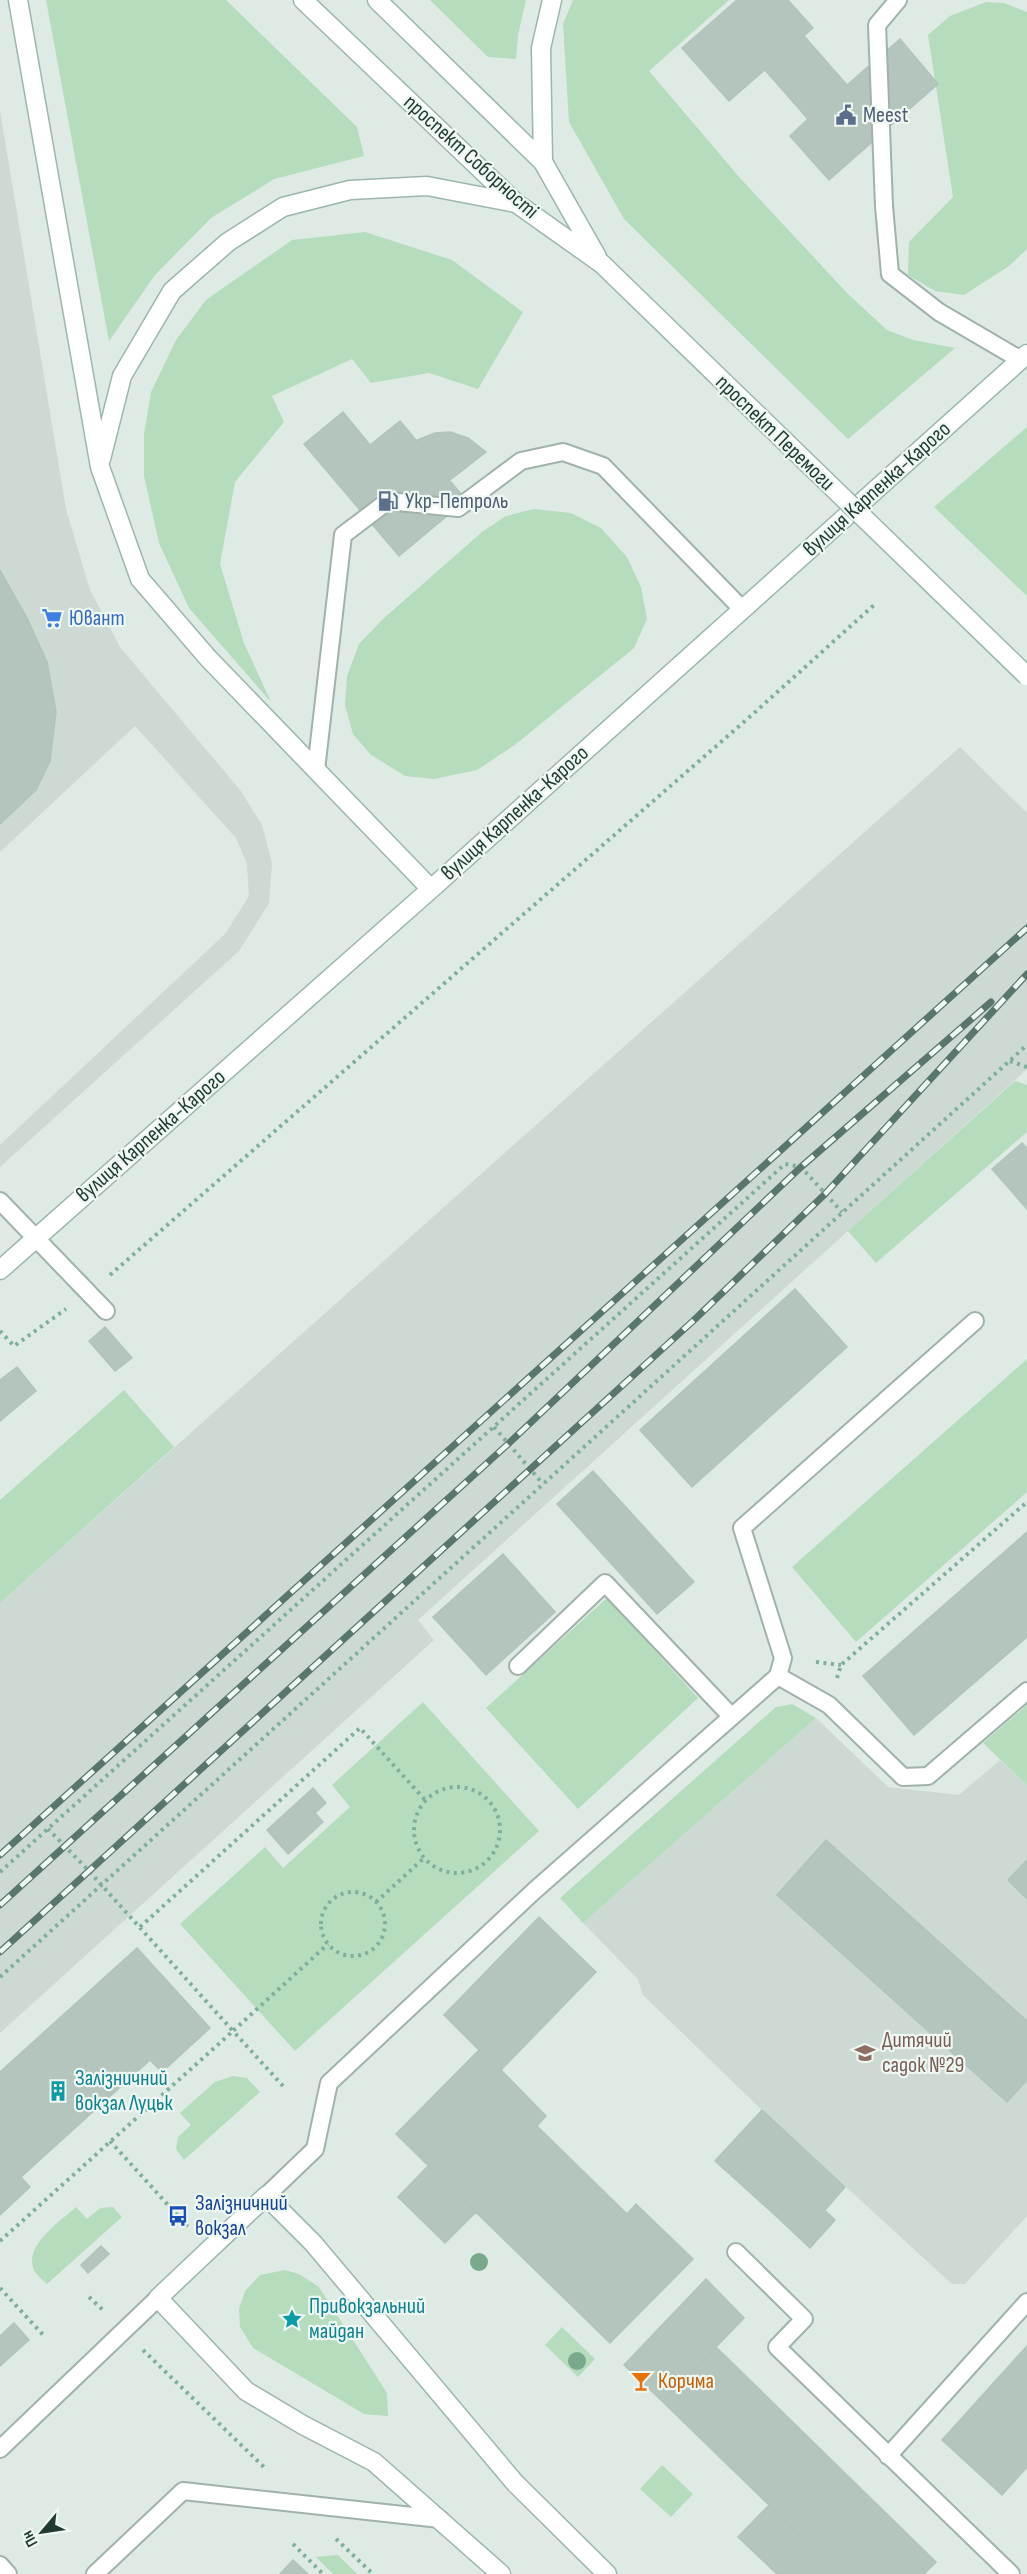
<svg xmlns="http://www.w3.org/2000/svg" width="1027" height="2574" viewBox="0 0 1027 2574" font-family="'Sofia Sans Condensed',sans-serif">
	<rect width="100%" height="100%" fill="#deeae4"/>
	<path fill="#ccdad3" d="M0,111L66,509L90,590L120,647L240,790L262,825L272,863L269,903L239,951L0,1167V1145L225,934L249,896L247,864L236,838L135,726L0,852Z
		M960,747L1027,813V1069L418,1620L434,1640L0,2033V1603Z
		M816,1718L888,1787L959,1795L1000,1760L1027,1785V2216L965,2284H952L762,2110L643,1995L638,1979L583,1923Z"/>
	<path fill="#b6dcbe" d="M46,0H226L357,127L364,156L274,179L211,218L155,275L109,341Z
		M430,0H526L518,35L516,59L488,57Z
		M573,0H729L649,71L740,178L848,294L887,330L913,340L955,348L848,439L624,219L569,122L563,24Z
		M986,2L1004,3L1027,12V249L1009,266L964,295L935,291L908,275L909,242L953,197L928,35L950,16Z
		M365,232L452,260L523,312L478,389L429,373L371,383L352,359L272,396L284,422L235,482L220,564L244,643L271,702L189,608L159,543L144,476V434L151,392L176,340L206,300L292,240Z
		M1027,427V596L934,507Z
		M534,509L571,513L601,528L627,557L641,587L647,619L634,648L516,744L477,770L434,779L405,776L370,754L353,734L345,705L347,676L359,644L383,619L482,532L506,516Z
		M1015,1081L1027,1085V1132L876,1263L848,1231Z
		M1027,1359V1492L856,1642L792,1567Z
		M124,1390L174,1447L0,1603V1500Z
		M607,1598L698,1698L578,1809L486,1708Z
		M423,1702L539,1831L295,2051L180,1924L265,1847L283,1868L350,1807L332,1785Z
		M792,1704L816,1718L583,1923L560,1898L776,1707Z
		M1027,1705V1785L983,1743Z
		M233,2076L247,2078L260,2092L184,2160L176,2149L178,2137L191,2125L180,2113L215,2082Z
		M76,2207L87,2219L100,2208L113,2207L122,2217L47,2284C43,2280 36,2275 34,2270C23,2245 61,2221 76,2207Z
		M285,2270L299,2274L319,2287L387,2393L388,2416L364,2414L253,2348L240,2327L239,2309L245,2291L260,2275Z
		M562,2327L595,2359L578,2377L545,2345Z
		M662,2465L693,2494L671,2517L640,2489Z
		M338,2555L357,2574H333L316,2557Z"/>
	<path fill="#b4c5bd" stroke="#b1c4bb" stroke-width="1.5" d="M737,0H788L813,28L729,101L682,48Z
		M804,36L847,85L900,39L938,84L829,180L790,136L808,119L765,70Z
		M343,412L370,445L400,421L466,500L399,556L304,444Z
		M450,432L468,438L486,452L450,480L417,440L435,433Z
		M0,570L27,618L47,662L56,712L50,761L36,790L0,824Z
		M1022,1143L1027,1148V1209L992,1169Z
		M795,1289L847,1347L692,1487L640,1430Z
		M105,1327L132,1358L115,1371L89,1341Z
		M17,1367L36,1391L0,1421V1380Z
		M593,1471L694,1582L657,1614L557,1504Z
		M1027,1532V1637L914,1735L863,1676Z
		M503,1554L555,1612L486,1675L433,1617Z
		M313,1788L326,1803L315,1813L323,1822L288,1854L267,1830Z
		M826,1840L1027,2021V2080L1007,2102L777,1895Z
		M1027,1860V1899L1008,1880Z
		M539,1917L596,1972L501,2070L546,2116L537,2126L627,2214L636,2204L693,2259L610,2343L396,2134L479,2050L444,2015Z
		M137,1948L210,2028L162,2072L150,2060L21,2177L30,2187L0,2215V2072Z
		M762,2110L845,2187L825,2210L760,2150L734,2178L715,2161Z
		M760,2150L801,2188L776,2216L734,2178Z
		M428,2166L476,2212L445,2243L398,2197Z
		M801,2188L835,2220L810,2248L776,2216Z
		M101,2246L109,2254L88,2273L81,2265Z
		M706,2279L744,2318L663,2402L624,2365Z
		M14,2323L29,2340L0,2366V2336Z
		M1027,2346V2467L1002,2495L942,2440Z
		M716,2347L936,2562L924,2574H840L663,2402Z
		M769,2505L840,2574H777L738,2537Z
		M293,2560L308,2574H280Z"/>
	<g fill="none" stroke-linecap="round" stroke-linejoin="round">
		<g stroke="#a1b2ab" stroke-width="20">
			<path id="lane" d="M898,0L877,25L884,206L890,274L939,312L1021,360
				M316,770L343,535L388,501L458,508L521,461L563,452L603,466L742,609
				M0,1201L106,1311
				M518,1666L605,1583L731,1716
				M778,1676L783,1658L742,1528L975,1321
				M266,2196L315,2149L329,2083L534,1891L778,1676L829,1705L903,1777L928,1776L1027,1691
				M736,2252L804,2319L777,2347L1011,2574
				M0,2449L158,2298
				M888,2456L1027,2302
				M0,2565L8,2574
				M95,2574L183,2491L440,2519"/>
		</g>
		<g stroke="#9db6ac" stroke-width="21">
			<path id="secondary" d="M18,0L100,467L140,579L208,658L431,889
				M303,0L516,203L602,264
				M377,0L543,162L597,257
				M543,162L541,48L552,0
				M101,459L122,376L172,291L228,242L283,207L350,190L427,186L516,203
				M0,1270L431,889L1027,354
				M501,2574L374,2462L303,2425L246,2391L158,2298L266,2196L313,2243L515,2483L607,2574"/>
		</g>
		<path stroke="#7eaf9d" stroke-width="4" stroke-dasharray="3 4.5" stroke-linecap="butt" d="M1010,1061L1027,1067
			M110,1275L753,714L874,605
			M0,1331L14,1346L66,1309
			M494,1427L543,1484
			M816,1662L841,1665
			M837,1678L841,1665L1027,1502
			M414 1830a43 43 0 1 1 86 0a43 43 0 1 1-86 0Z
			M0,1872L785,1164L801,1167L842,1212
			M321 1924a32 32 0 1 1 64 0a32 32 0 1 1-64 0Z
			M376,1902L424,1858
			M140,1927L360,1728L426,1801
			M0,1977L1027,1045
			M283,2086L233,2031L328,1944
			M110,2141L188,2227
			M0,2241L233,2031L88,1870L48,1829
			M0,2288L45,2337
			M89,2297L104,2311
			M143,2350L267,2470
			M336,2539L373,2574
			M293,2544L323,2574"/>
		<use href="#lane" stroke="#fff" stroke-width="16"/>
		<use href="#secondary" stroke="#fff" stroke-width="18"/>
		<g stroke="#59766d" stroke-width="7">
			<path id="rail" d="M0,1855L1027,928
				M0,1905L507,1445L801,1167L991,1002
				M0,1952L693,1321L825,1194L1027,974"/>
		</g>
		<use href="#rail" stroke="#eff7f2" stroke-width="4.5" stroke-dasharray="14" stroke-linecap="butt"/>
		<g stroke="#9db6ac" stroke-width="21" stroke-linecap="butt">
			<path id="secondary-bridge" d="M602,264L1027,676"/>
		</g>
		<use href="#secondary-bridge" stroke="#fff" stroke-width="18"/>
	</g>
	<g fill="#7aa88a">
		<circle cx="479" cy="2262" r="9"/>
		<circle cx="577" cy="2361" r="9"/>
	</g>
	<defs>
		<g id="civic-bare" transform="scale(1.62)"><path d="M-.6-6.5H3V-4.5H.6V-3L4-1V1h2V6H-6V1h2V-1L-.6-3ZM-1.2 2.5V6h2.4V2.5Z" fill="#5c6f8a" stroke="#eff7f2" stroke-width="2.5" paint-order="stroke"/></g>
		<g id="fuel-bare" transform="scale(1.62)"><path d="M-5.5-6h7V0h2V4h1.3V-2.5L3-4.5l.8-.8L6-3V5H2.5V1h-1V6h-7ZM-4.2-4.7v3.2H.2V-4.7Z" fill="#5c6f8a" stroke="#eff7f2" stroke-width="2.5" paint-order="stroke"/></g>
		<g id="supermarket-bare" transform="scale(1.62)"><path d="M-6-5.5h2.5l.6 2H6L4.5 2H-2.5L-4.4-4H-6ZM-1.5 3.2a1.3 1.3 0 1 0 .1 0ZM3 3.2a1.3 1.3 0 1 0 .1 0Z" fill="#3f7fe0" stroke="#eff7f2" stroke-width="2.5" paint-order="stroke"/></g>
		<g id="school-bare" transform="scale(1.62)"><path d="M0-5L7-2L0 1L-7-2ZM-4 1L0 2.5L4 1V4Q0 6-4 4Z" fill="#8d6e63" stroke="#eff7f2" stroke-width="2.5" paint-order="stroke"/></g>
		<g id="building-bare" transform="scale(1.62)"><path d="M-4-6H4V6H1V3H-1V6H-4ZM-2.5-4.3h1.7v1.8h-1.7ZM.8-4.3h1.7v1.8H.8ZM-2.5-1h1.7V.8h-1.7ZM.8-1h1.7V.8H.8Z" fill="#0f9aa8" stroke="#eff7f2" stroke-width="2.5" paint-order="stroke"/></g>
		<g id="bus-bare" transform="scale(1.62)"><path d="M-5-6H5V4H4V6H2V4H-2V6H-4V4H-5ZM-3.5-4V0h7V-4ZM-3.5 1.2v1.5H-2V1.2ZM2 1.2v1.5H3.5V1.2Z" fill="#1a4fb4" stroke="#eff7f2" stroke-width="2.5" paint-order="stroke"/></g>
		<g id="sight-bare" transform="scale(1.62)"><path d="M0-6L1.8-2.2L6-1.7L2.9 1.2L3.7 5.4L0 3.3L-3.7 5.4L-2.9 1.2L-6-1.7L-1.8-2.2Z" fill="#0f9aa8" stroke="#eff7f2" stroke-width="2.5" paint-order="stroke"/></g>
		<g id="bar-bare" transform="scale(1.62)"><path d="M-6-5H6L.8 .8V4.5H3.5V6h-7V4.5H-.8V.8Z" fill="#e8710a" stroke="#eff7f2" stroke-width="2.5" paint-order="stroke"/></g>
	</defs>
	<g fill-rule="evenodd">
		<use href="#civic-bare" x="846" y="115"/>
		<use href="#fuel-bare" x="388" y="501"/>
		<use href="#supermarket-bare" x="52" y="618"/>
		<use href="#school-bare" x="865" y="2053"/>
		<use href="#building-bare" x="58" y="2091"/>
		<use href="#bus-bare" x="178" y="2216"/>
		<use href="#sight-bare" x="292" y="2319"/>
		<use href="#bar-bare" x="641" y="2381"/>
	</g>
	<g text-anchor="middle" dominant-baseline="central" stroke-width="4.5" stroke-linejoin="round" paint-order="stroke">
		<g font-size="22" fill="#4e5e75" stroke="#eff7f2" text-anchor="start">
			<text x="863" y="115">Meest</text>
			<text x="405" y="501">Укр-Петроль</text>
		</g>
		<g font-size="22" fill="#1f3a31" stroke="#eff7f2">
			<text transform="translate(471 157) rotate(42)">проспект Соборності</text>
			<text transform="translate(775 433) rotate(44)">проспект Перемоги</text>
			<text transform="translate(877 489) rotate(-42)">вулиця Карпенка-Карого</text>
			<text transform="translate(515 813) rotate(-42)">вулиця Карпенка-Карого</text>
			<text transform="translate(151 1136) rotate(-41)">вулиця Карпенка-Карого</text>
		</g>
		<g font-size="22" fill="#366cbe" stroke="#eff7f2" text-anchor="start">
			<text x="69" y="618">Ювант</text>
		</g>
		<g font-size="22" fill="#785e54" stroke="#eff7f2" text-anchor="start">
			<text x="882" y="2040">Дитячий<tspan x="882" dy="25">садок №29</tspan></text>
		</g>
		<g font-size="22" fill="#0d838f" stroke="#eff7f2" text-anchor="start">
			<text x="75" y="2078">Залізничний<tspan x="75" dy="25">вокзал Луцьк</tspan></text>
			<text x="309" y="2306">Привокзальний<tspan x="309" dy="25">майдан</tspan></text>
		</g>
		<g font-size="22" fill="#164399" stroke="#eff7f2" text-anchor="start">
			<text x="195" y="2203">Залізничний<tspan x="195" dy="25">вокзал</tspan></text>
		</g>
		<g font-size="22" fill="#c56008" stroke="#eff7f2" text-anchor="start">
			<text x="658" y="2381">Корчма</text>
		</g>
	</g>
	<g transform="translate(42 2532) rotate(241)" stroke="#eff7f2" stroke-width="4.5" paint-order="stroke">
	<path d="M0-4.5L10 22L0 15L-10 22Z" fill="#1f3a31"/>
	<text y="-9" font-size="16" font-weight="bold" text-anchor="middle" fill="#1f3a31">Пн</text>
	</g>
</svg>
